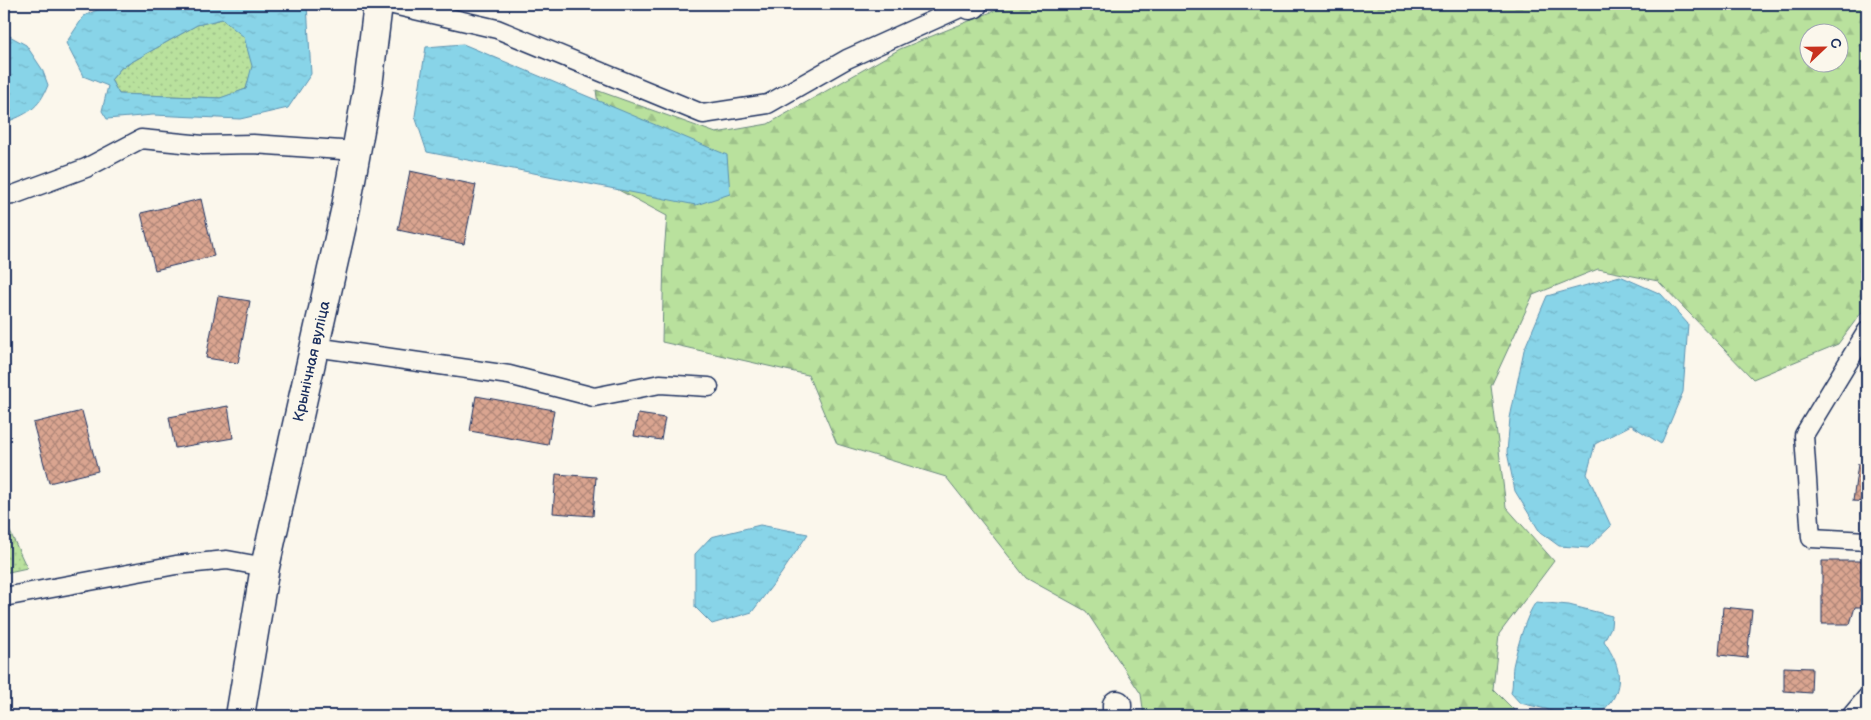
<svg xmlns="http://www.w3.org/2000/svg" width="1871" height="720" viewBox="0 0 1871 720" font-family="'Balsamiq Sans',sans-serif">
	<defs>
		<pattern id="grass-dots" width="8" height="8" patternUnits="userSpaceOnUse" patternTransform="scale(1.25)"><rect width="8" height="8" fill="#b9e19d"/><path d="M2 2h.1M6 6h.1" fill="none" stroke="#9ec18a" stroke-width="1.8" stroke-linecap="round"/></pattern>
		<pattern id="forest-firs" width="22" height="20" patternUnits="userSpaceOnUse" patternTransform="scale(1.25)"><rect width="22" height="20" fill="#b9e19d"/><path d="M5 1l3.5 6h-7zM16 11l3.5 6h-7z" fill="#9ec18a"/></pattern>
		<pattern id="water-ripples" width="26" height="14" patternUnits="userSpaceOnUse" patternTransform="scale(1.25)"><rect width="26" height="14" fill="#88d4e8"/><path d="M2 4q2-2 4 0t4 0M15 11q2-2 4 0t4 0" fill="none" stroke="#75b6c9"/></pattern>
		<pattern id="building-cross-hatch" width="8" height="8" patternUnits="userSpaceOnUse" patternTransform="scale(1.25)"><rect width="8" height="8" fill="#daa590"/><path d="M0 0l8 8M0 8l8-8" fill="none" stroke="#b08779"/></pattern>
	</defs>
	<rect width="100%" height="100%" fill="#fbf7ec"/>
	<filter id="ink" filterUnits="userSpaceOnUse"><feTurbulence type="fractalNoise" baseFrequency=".02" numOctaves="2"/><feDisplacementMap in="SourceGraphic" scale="10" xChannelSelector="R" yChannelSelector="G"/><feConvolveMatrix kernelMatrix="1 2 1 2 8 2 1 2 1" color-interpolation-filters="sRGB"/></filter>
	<g filter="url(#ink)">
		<path fill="url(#grass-dots)" stroke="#6a887e" d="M222,19L244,36L253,66L246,89L221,98L119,94L111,80L121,68L197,25Z
			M4,519L27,568L4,573Z"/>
		<path fill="url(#forest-firs)" stroke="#6a887e" fill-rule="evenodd" d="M1011,4H1867V305L1838,344L1753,379L1658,281L1598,269L1533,295L1491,386L1506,507L1554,561L1499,634L1493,689L1520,716H1144L1141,694L1086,611L1026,578L946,477L837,444L808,375L662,342L664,254L667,216L585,172L600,118L596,90L716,133L768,124L900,49ZM1808,32H1838V62H1808Z"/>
		<path fill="url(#water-ripples)" stroke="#5c92b1" fill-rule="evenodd" d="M110,4H307L311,74L288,108L240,119L153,115L107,119L102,111L108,86L83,76L66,43L84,16ZM222,19L244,37L252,66L246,89L220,98L119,94L111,80L121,68L197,25Z
			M4,33L26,45L42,69L48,85C39,109 27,114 4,123Z
			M463,44L727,155L730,194L696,205L427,152L415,116L426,47Z
			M1620,276L1661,294L1688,324L1683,392L1661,444L1631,425L1595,444L1587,474L1611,526L1588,548L1559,546L1540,532L1515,491L1507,452L1510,418L1524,350L1547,296Z
			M760,525L808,534L781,574L752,612L712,624L695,607V554L711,537Z
			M1536,602L1569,605L1612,616L1611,627L1604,641C1616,660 1624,676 1614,697C1611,704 1603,709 1599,716H1563L1546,709L1520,703L1511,693C1514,682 1511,672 1514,662C1518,645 1526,615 1536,602Z"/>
		<path fill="url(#building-cross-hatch)" stroke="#1b2f5e" d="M410,171L476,185L464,244L398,230Z
			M201,199L214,256L155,270L141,213Z
			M218,296L250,301L238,363L206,358Z
			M476,396L554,410L548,445L470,431Z
			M228,406L233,438L175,448L169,417Z
			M82,411L98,471L49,483L33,423Z
			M638,414L665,418L661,440L634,436Z
			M1858,464L1867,465V502L1853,501Z
			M556,474L596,477L593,516L553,513Z
			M1822,561H1867V607H1855L1850,624H1822Z
			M1723,607L1752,610L1747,658L1719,655Z
			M1784,667L1812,668L1811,693L1784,691Z"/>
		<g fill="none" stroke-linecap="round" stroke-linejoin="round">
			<g stroke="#1b2f5e" stroke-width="21">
				<path id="service" d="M389,4L497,29L703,114L768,104L847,59L969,4
					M4,196L13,195L86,168L141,139L203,145L253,144L356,151
					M1867,331L1804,435L1811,538L1867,541
					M315,347L509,375L594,397L660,384L709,387
					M4,597L176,565L227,560L265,567
					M1851,716L1867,697"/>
			</g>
			<g stroke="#1b2f5e" stroke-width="31">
				<path id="minor" d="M970,5L973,4
					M1117,705V716"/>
			</g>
			<g stroke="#1b2f5e" stroke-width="31">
				<g id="tertiary">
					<path id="s1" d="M240,716L265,567L346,207L368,86L378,4"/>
				</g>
			</g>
			<use href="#service" stroke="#fbf7ec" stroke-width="18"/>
			<use href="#minor" stroke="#fbf7ec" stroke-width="28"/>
			<use href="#tertiary" stroke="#fbf7ec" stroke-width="28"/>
		</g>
	</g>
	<g text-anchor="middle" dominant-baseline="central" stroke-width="5" stroke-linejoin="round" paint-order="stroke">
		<g font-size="15" fill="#1b2f5e" stroke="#fbf7ec">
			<text stroke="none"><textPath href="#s1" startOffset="362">Крынічная вуліца</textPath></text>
		</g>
	</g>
	<rect width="1871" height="720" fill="none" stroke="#fbf7ec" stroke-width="20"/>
	<rect x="10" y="10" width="1851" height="700" fill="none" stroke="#1b2f5e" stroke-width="2" filter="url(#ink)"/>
	<g transform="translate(1824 48) rotate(68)"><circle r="24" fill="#fbf7ec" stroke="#a1a7b3"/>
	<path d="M0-4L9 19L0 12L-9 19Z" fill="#c8321e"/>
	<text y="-8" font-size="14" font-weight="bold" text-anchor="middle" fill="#1b2f5e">С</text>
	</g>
</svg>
